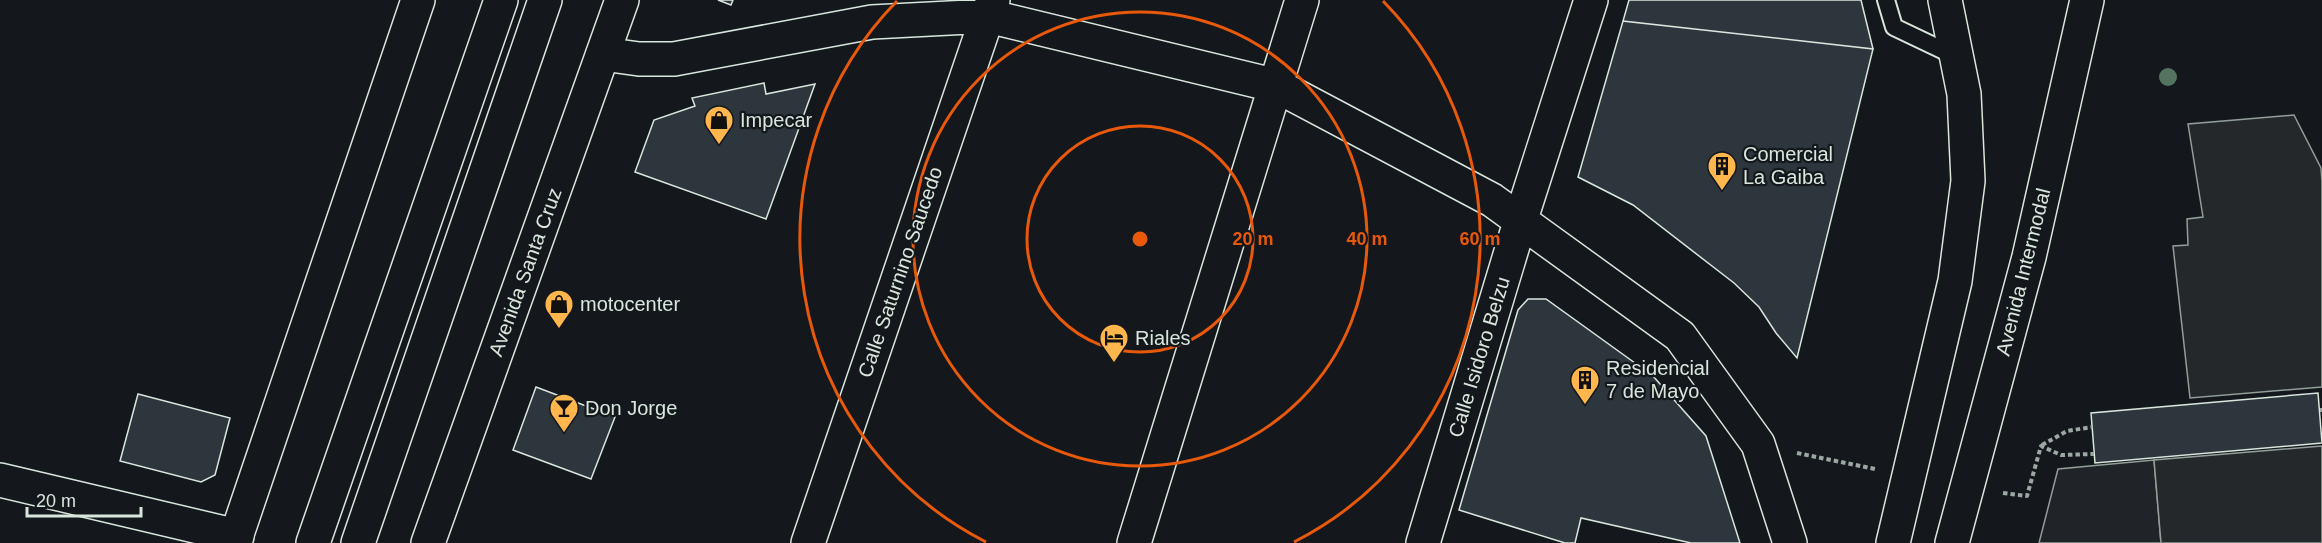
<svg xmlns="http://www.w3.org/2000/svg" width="2322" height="543" viewBox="0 0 2322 543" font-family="Helvetica,sans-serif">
	<rect width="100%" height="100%" fill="#14181c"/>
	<path fill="#202428" stroke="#939e99" stroke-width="1.5" d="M2154,460L2161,543H2039L2058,469Z"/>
	<path fill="#24282b" stroke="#939e99" stroke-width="1.5" d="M2294,115L2321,168L2322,182V387L2190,398L2173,246L2188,245L2187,219L2203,217L2188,124Z
		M2322,446V543H2161L2154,460Z"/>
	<path fill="#2c363c" stroke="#d8e6dc" stroke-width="1.5" d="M718,0H733L731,5Z
		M1629,0H1861L1873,49L1623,21Z
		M1623,21L1873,49L1797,358L1776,333L1759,307L1734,283L1633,205L1578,177Z
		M764,83L766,94L815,84L766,219L635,172L654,120L695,106L692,98Z
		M1528,299H1546L1653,376L1706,436L1740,543H1691L1581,518L1575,543H1565L1459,510L1518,310Z
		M536,387L615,417L591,479L513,450Z
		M2318,393L2322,443L2095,463L2091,413Z
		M138,394L230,418L215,475L201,482L120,461Z"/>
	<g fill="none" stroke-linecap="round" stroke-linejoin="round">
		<g stroke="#d8e6dc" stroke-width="20">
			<path id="service" d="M1886,0L1894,27L1957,57"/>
		</g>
		<g stroke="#d8e6dc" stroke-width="36">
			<path id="minor" d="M603,54L639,59H674L872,22L988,16L1277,86L1492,200L1680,336L1758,444L1790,543
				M0,480L237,536
				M808,543L993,0
				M1134,543L1302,0
				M1423,543L1520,222L1591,0"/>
		</g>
		<g stroke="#d8e6dc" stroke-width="36">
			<path id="secondary" d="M1893,543L1955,281L1968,181L1964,94L1945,0
				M1952,543L2029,257L2087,0"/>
		</g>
		<g stroke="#d8e6dc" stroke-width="36">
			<path id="primary" d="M234,543L418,0
				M313,543L501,0
				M358,543L545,0
				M428,543L622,0"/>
		</g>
		<path stroke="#9da8a2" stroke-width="4" stroke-dasharray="4.5 3" stroke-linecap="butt" d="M2320,410H2322
			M2042,445L2067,431L2092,427
			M1797,453L1875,469
			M2003,493L2027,496L2041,446L2061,455L2094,454"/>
		<use href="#service" stroke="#14181c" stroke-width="16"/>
		<use href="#minor" stroke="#14181c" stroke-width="33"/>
		<use href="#secondary" stroke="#14181c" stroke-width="33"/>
		<use href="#primary" stroke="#14181c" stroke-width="33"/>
	</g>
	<circle fill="#55745f" cx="2168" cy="77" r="9"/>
	<g fill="none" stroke="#e8590c" stroke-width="3">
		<circle cx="1140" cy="239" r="113"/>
		<circle cx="1140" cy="239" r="227"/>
		<path d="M986 542A340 340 0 0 1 897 1M1383 1A340 340 0 0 1 1294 542"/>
	</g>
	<defs>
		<g id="shop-pin" transform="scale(1.5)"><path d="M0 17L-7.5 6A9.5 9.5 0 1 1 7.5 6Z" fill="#ffb74d" stroke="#14181c"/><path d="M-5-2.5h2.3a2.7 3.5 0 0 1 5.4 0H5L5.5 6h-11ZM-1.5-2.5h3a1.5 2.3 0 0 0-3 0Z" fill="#111"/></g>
		<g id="building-pin" transform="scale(1.5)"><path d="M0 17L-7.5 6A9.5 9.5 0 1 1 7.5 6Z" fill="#ffb74d" stroke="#14181c"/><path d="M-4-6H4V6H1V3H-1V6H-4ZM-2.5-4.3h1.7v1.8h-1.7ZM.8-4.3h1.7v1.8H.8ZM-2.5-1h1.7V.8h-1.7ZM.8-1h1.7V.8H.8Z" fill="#111"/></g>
		<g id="hotel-pin" transform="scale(1.5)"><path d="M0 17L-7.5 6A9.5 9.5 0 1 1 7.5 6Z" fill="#ffb74d" stroke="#14181c"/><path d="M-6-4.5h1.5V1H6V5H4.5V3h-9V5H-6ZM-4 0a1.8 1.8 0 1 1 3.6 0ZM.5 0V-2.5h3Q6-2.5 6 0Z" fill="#111"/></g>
		<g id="bar-pin" transform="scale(1.5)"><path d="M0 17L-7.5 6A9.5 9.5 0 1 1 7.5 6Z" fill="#ffb74d" stroke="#14181c"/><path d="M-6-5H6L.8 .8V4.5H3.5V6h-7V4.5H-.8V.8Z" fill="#111"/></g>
	</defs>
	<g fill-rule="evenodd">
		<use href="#shop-pin" x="719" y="120"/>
		<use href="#building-pin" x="1722" y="166"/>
		<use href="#shop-pin" x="559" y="304"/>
		<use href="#hotel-pin" x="1114" y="338"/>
		<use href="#building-pin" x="1585" y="380"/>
		<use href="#bar-pin" x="564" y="408"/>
	</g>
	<g text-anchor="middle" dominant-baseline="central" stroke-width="4.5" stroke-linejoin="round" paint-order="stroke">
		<g font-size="20" fill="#d8e6dc" stroke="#14181c" text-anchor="start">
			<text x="740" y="120">Impecar</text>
			<text x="1743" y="154">Comercial<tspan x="1743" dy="23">La Gaiba</tspan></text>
			<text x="580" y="304">motocenter</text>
			<text x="1135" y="338">Riales</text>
			<text x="1606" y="368">Residencial<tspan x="1606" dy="23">7 de Mayo</tspan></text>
			<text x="585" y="408">Don Jorge</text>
		</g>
		<g font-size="20" fill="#d8e6dc" stroke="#14181c">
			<text transform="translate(525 272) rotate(-70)">Avenida Santa Cruz</text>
			<text transform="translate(900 272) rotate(-71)">Calle Saturnino Saucedo</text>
			<text transform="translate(2023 272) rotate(-76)">Avenida Intermodal</text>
			<text transform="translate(1479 357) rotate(-73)">Calle Isidoro Belzu</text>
		</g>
	</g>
	<circle cx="1140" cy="239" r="9" fill="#e8590c" stroke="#14181c" stroke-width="3"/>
	<g font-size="18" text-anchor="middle" font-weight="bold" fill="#e8590c" stroke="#14181c" stroke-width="4.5" stroke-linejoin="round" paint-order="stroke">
		<text x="1253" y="245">20 m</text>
		<text x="1367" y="245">40 m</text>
		<text x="1480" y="245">60 m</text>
	</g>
	<path d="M27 507v9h114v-9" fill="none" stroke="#d8e6dc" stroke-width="3"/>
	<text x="36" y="507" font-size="18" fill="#d8e6dc" stroke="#14181c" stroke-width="4.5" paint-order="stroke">20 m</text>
</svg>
